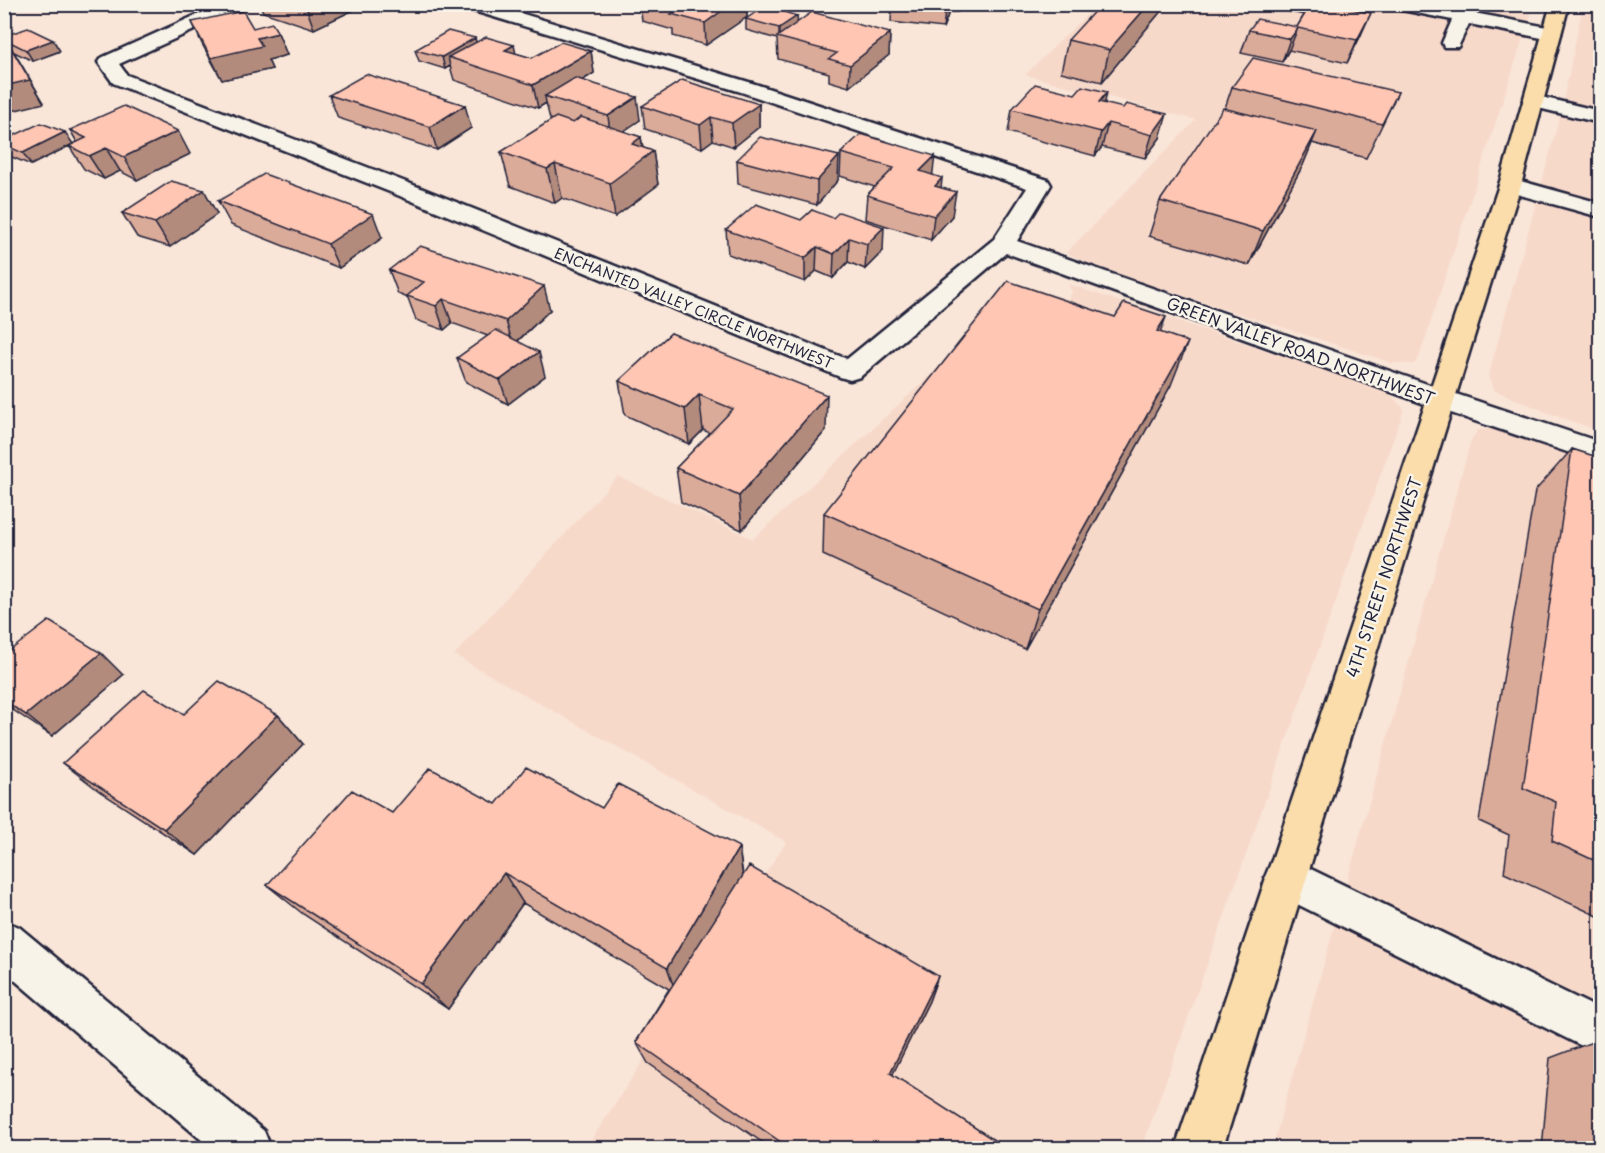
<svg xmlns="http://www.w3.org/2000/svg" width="1605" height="1153" viewBox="0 0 1605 1153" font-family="'Playpen Sans',sans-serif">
	<rect width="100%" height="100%" fill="#f9e6d8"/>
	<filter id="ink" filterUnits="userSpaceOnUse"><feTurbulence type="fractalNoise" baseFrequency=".0167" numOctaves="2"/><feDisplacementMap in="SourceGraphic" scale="12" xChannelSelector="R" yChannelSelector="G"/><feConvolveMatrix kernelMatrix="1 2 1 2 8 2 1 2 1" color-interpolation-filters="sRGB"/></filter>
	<g filter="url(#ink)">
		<path fill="#f7d9ca" d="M1097,5H1534L1419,358L1414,364L1392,363L1104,270L1066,253L1196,120L1025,75Z
			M1583,5H1600V431L1548,413L1494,390L1488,377L1560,116Z
			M1068,284L1387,391L1404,409L1142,1148H586L786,842L454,655L618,476L753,539L1027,286L1068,300L1072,292Z
			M1495,429L1600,465V1148H1272L1471,440L1478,430Z"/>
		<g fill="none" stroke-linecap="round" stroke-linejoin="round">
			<g stroke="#22223b" stroke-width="5">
				<path id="minor" d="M221,4H246L243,8L119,64L127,75L411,184L847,359L994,239L1027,188L738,91L464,8L461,4H490L752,83L1048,180L1051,185L1017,241L1450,392L1600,442V463L1430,406L1006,253L860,377L850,380L840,377L395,194L113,83L98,62L101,58Z
					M1389,4H1427L1552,28L1559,30L1561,34L1559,38L1552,40L1469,24L1458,47H1444L1442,43L1452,20L1392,8Z
					M1533,95L1600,111V123L1526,105L1523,101L1526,97Z
					M1510,178L1600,203V217L1502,190L1499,185L1502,180Z
					M1286,857L1593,1006L1600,1003V1055L1271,891L1265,877L1271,863Z
					M4,921L19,927L264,1131L271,1148H211L4,971Z"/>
			</g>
			<g stroke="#22223b" stroke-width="5">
				<path id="major" d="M1551,4H1569L1521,185L1223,1148H1175L1499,185Z"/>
			</g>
			<use href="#minor" fill="#f7f3e8" fill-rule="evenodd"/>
			<use href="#major" fill="#faddab" fill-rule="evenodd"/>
		</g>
		<path fill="#dbab9a" stroke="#22223b" stroke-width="1.5" d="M260,4H366L314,29L263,12Z
			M640,4H746L747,17L706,45L673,36V30L642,21Z
			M892,4H961L958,12H949L943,28L891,22Z
			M1167,4L1102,82L1061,72L1068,40Z
			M1257,4H1359L1356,10L1361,35L1347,63L1289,50L1282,62L1241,53L1249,30L1297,27L1304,15Z
			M1494,4H1508L1507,7Z
			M797,16V22L890,33L889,55L849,87L829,81V73L778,59L777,39L746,30V19Z
			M192,22L253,28L278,33L287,55L268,60L272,69L222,80L202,44Z
			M4,36L53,40L60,51L33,61L14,52L44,103L4,43Z
			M476,42L532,58L591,51L594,73L583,80L640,120L623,131L641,137L643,148L653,151L658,185L615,217L562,198L555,203L510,186L501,152L552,120L550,119L546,103L538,108L454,80L450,66L445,69L419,61L415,50Z
			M1232,87L1398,92L1366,158L1312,143L1303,165L1249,265L1149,236L1160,201L1225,108Z
			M329,95L471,128L437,150L338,118Z
			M1105,103L1160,138L1145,158L1102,147L1095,156L1008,132L1012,109Z
			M759,104V127L734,147L713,140L702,148L645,129L642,106Z
			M70,130L190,154L137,180L120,171L104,179L84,169L69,146L31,165L7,155L4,152V140L72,144L77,142Z
			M841,153L933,175L941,188L952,216L931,240L865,219L867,195L875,187L840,176Z
			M737,160L838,180L817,205L738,184Z
			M204,190L217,214L170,247L137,237L122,213Z
			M218,201L382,238L339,268L231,225Z
			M812,210L883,251L865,269L848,262L833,278L816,271L805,282L728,254L726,230L801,220Z
			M389,270L550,310L518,341L545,376L508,404L466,382L457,358L488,336L452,323L444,330L416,320L408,298L398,294Z
			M1160,332L1171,385L1025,649L823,555L824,513Z
			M671,333L826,430L742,530L681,502L676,468L710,433L703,430L689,444L625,415L619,381Z
			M1572,449L1600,458V917L1504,873L1509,835L1479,821L1535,491Z
			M4,655L123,675L52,736L4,704Z
			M184,714L278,715L303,744L197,855L99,791L63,763Z
			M496,804L602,808L739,847L743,875L938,976L929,1001L892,1075L1008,1149H772L648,1063L636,1042L669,989L523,903L448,1009L303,914L267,885L392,813Z
			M1600,1039V1149H1542L1550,1058Z
			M1508,1145L1515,1149H1493Z"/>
		<path fill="#b28b7d" stroke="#22223b" stroke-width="1.5" d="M312,4H366L314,29L306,7Z
			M731,4H746L747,17L706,45L705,23Z
			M946,4H949V12L943,28Z
			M1149,4H1167L1102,82L1109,50Z
			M1355,4H1359L1347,24Z
			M1371,13L1361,35L1347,63L1357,40Z
			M797,16L798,27L779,37V28Z
			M1298,28L1289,50L1282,62L1290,39Z
			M278,33L287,55L268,60L272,69L222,80L211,58L257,38Z
			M890,33L889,55L849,87L850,65Z
			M475,38L478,49L448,57L450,66L445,69L442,57Z
			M53,40L60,51L33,61L26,50Z
			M514,45L519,68L505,50Z
			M10,46L44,103L4,113V86Z
			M591,51L594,73L553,99L545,96L546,103L538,108L533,85Z
			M1107,92L1102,115L1099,102Z
			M637,97L640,120L611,140L608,116Z
			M759,104V127L734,147L732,123Z
			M465,105L471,128L437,150L430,127Z
			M1167,114L1160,138L1145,158L1152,135Z
			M711,117L713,140L702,148L700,125Z
			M1108,123L1102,147L1095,156L1101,132Z
			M178,131L190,154L137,180L124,157Z
			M1317,131L1303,165L1249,265L1263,231Z
			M65,132L73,144L31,165L23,153Z
			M641,137L644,158L653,151L658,185L615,217L610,183L632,144Z
			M106,148L120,171L104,179L89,156Z
			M839,156L838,180L817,205V181Z
			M935,156L932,179L920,171Z
			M555,164L562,198L555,203L547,169Z
			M942,178L940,202L935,186Z
			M204,190L217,214L170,247L155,223Z
			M956,192L952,216L931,240L934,216Z
			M373,214L382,238L339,268L328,244Z
			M884,227L883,251L865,269L867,244Z
			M849,238L848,262L833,278L834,254Z
			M817,247L816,271L805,282V258Z
			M544,286L550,310L513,345L506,321Z
			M443,299L452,323L444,330L436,306Z
			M1166,317L1150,360L1157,331Z
			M1188,342L1171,385L1025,649L1038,609Z
			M539,352L545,376L508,404L500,380Z
			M699,395L703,430L689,444L685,409Z
			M827,395L826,430L742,530L739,496Z
			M101,653L123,675L52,736L26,715Z
			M278,715L303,744L197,855L164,829Z
			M739,847L743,879L676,993L667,968Z
			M504,873L523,903L448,1009L421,984Z
			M938,976L929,1001L884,1092L890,1073Z"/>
		<path fill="#ffc7b3" stroke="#22223b" stroke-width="1.5" d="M298,4H312L306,7Z
			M658,4H731L705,23L671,14L678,10Z
			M930,4H946L945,6Z
			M1101,4H1149L1109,50L1068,40Z
			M1311,4H1329L1371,13L1357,40L1298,28L1290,39L1249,30L1257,19L1297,27Z
			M765,6L797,16L779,28L746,19Z
			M243,11L253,28L272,23L278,33L257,38L262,46L211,58L192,22Z
			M812,12L890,33L850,65L829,59L837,53L777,37Z
			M28,28L53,40L26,50L4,39V36Z
			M448,31L475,38L442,57L415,50Z
			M486,37L514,45L505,50L532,58L561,42L591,51L533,85L448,57Z
			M10,46L30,80L4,86V48Z
			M1253,58L1398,92L1382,124L1232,87Z
			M366,74L465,105L430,127L329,95Z
			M575,78L637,97L608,116L545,96Z
			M682,80L759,104L732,123L711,117L700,125L642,106Z
			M1035,84L1075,94L1082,86L1107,92L1099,102L1123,108L1126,104L1167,114L1152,135L1108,123L1101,132L1012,109Z
			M124,106L178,131L124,157L106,148L89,156L69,146L86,138L70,130Z
			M1223,108L1317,131L1263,231L1160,201Z
			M556,117L573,123L581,117L641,137L632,144L653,151L610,183L555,164L547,169L501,152Z
			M41,123L65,132L23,153L4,145V140Z
			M861,134L935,156L920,171L942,178L935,186L956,192L934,216L867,195L894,168L841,153Z
			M760,137L839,156L817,181L737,160Z
			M264,174L373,214L328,244L218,201Z
			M171,181L204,190L155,223L122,213Z
			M756,204L801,220L812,210L833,218L839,212L884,227L867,244L849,238L834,254L817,247L805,258L726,230Z
			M420,246L544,286L506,321L443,299L436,306L407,296L424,282L389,270Z
			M1008,281L1115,317L1124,303L1166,317L1157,331L1188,342L1038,609L824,513Z
			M496,330L539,352L500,380L457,358Z
			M671,333L827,395L739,496L676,468L733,409L699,395L685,409L619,381Z
			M1572,449L1600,458V863L1552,841L1556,802L1523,788Z
			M49,621L101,653L26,715L4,701V655Z
			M219,681L278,715L164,829L63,763L144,690L184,714Z
			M526,767L602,808L618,784L739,847L667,968L504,873L421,984L267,885L352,790L392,813L430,768L496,804Z
			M749,866L938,976L890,1073L1008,1149H791L636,1042Z
			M1508,1145L1515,1149H1507Z"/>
	</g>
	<g text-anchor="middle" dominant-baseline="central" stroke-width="5" stroke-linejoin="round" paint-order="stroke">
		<g font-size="14" fill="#22223b" stroke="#f7f3e8">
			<text transform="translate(694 308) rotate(22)">ENCHANTED VALLEY CIRCLE NORTHWEST</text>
		</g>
		<g font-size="16" fill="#22223b" stroke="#f7f3e8">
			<text transform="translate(1301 350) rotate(20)">GREEN VALLEY ROAD NORTHWEST</text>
			<text transform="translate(1383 577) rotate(-72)">4TH STREET NORTHWEST</text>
		</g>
	</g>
	<rect width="1605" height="1153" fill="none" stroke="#f7f3e8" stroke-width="24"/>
	<rect x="12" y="12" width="1581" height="1129" fill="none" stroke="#22223b" stroke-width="2" filter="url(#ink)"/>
</svg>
